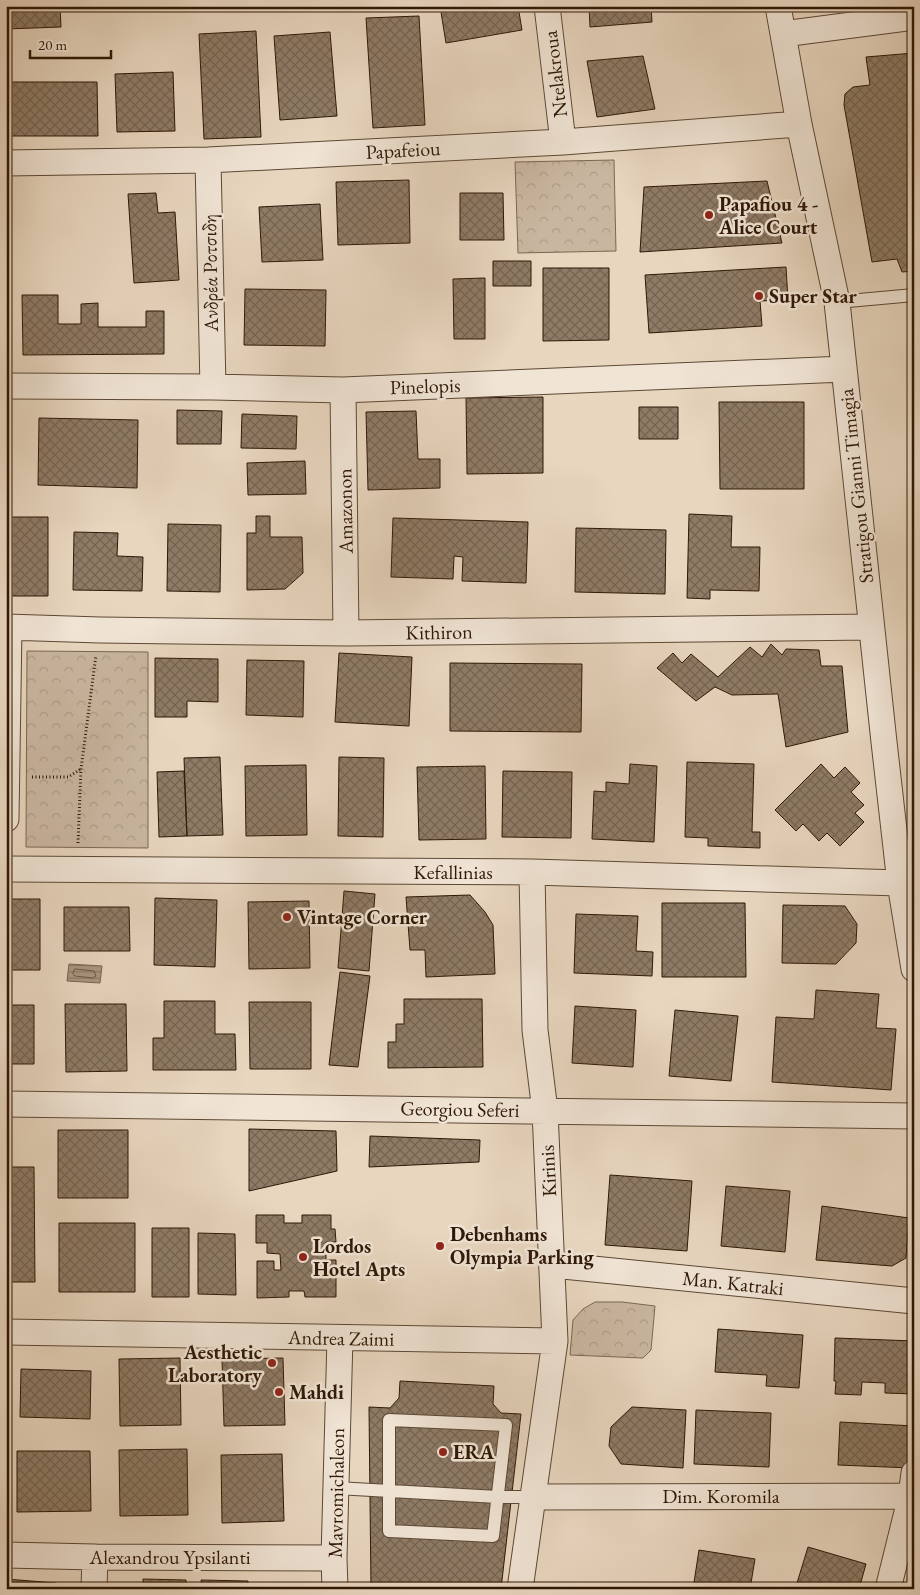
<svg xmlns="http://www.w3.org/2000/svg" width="920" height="1595" viewBox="0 0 920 1595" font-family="'EB Garamond',serif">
	<defs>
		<pattern id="forest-crowns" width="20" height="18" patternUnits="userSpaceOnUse" patternTransform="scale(1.25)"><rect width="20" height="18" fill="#c9b6a0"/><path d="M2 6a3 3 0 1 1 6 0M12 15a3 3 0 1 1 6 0" fill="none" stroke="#ad9c88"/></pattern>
		<pattern id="water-rules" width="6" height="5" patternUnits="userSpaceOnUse" patternTransform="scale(1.25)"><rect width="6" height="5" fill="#a99580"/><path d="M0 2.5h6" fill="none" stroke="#8a7967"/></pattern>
		<pattern id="building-cross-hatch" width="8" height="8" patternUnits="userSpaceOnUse" patternTransform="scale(1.25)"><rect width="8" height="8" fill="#8f7b66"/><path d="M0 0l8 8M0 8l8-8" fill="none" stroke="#756452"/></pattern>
	</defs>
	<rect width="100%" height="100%" fill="#e8d6bf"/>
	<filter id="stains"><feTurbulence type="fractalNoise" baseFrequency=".004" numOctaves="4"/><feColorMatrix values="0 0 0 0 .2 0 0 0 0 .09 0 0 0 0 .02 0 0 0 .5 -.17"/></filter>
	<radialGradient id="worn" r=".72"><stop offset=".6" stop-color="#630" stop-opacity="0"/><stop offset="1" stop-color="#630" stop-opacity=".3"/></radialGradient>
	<path fill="url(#forest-crowns)" stroke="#7c6753" d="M614,160L616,251L518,253L515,162Z
		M27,651L148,652V848L26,847Z
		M595,1302H622L655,1306L651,1350L643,1358L570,1355L573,1320L583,1309Z"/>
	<path fill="url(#water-rules)" stroke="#78634f" d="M69,964L102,966L100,983L67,981Z"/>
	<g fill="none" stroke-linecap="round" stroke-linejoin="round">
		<path stroke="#6c5643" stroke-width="1" d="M75,969L94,971L96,976L93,978L75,976L73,974Z"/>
	</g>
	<path fill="url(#building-cross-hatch)" stroke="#2f1806" d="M6,6H60L61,27L6,29Z
		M86,6H119V7L86,8Z
		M440,6H518L522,30L446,43Z
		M589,6H651L652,22L590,27Z
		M419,16L425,125L373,128L366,18Z
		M256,31L261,137L204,139L199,34Z
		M330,32L337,116L280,120L274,36Z
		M914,53V271L902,272L897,259L872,262L844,105L845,94L853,87L870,85L866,57Z
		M643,56L655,109L597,117L587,61Z
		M173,72L175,131L117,132L115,74Z
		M8,82H97L98,136H8Z
		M409,180L410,243L338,245L336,182Z
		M767,181L782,243L640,252L644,187Z
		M156,193L158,213L175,212L179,280L134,283L128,194Z
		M460,193H503L504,240H460Z
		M320,204L323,260L262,262L259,207Z
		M493,261H531V286H493Z
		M786,267L788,300L760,301L762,326L649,333L645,275Z
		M543,268H609V340L543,341Z
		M485,278V339H454L453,279Z
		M245,289L326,290L325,346L244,345Z
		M22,295H58V324H81V304L98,303V327H146V311H164V354L23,355Z
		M543,397V473L467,474L466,398Z
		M719,402H804V489H720Z
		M639,407H678V439H639Z
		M177,410L222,411L221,444H177Z
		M416,411L418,459H440V488L368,490L366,412Z
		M242,414L297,416L296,449L241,448Z
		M39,418L138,420L137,488L38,485Z
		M305,461L306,494L248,495L247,463Z
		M689,514L732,516L731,547H760L759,591L710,590V599L687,598Z
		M256,516H270V537H302L303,573L285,589L247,590V533H256Z
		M6,517H48V596H6Z
		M393,518L528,522L526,583L462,581L463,557L454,556L453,579L391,577Z
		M168,524L221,525L220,592L167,591Z
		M576,528L666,530L665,594L575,592Z
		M74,532L118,533L117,556L143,557L142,591L73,590Z
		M771,644L782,655L786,649L819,650L821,666H842L848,732L786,747L778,694L732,695L715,687L696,701L657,668L673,653L682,663L691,654L718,677L750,647L762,657Z
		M339,653L412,657L409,726L335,722Z
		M155,658L218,659V702L187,701V717H155Z
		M247,660L304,661L303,717L246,715Z
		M450,663L582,664L581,732L450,731Z
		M220,757L223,835L187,836L184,758Z
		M339,757L384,758L383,837L338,836Z
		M687,762L754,764L752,832H760V848L708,846V838L685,837Z
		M630,764L657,766L654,842L592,839L594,791L606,792V782L629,784Z
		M821,764L834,778L845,767L860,783L851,792L864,805L855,813L864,822L840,846L827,833L819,841L803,824L796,831L775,810Z
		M306,765L307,835L246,836L245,766Z
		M485,766L486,839L419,840L417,767Z
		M184,771L187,836L159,837L157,772Z
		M503,771L572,772L571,838L502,837Z
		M344,891L375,894L369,971L338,968Z
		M470,895L485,912L493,925L495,974L426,977L425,950H410L406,897Z
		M155,898L217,900L215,967L154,965Z
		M6,899H40V970H6Z
		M309,901L310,968L249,969L248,902Z
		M662,903H745L746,977H662Z
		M783,905L845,906L857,924L856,943L836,964L782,963Z
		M64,907H129L130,951H64Z
		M576,914L638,916L636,951L653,952L652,976L574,973Z
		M340,972L370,976L358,1067L329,1065Z
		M816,990L879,994L876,1028L896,1029L891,1090L772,1082L776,1017L814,1019Z
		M404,999H482L483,1067L388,1068V1042H396V1024H404Z
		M164,1001H215V1034H235L236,1070H153V1038H164Z
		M249,1002H311V1069H250Z
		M65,1004H126L127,1071L66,1072Z
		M6,1005H34V1064H6Z
		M575,1006L636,1010L633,1067L572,1063Z
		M675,1010L738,1016L731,1081L669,1076Z
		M249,1129L336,1131L337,1171L249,1191Z
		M58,1130H128V1198H58Z
		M370,1136L480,1140L479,1162L369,1167Z
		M6,1167H34L35,1282H6Z
		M610,1175L692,1181L687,1251L605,1245Z
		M726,1186L790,1191L785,1252L721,1246Z
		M822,1206L909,1218L906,1258L892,1266L816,1260Z
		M256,1215H284V1223H302V1215H331V1229H335L336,1242H326V1260H336V1297H305L304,1291H289V1297L257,1298V1261H274V1270H281L280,1254L267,1253V1243H256Z
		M59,1223H135V1292H59Z
		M152,1228H189V1297H152Z
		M198,1233L235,1234L236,1295L198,1294Z
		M718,1329L803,1335L799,1388L766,1386L767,1375L715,1372Z
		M835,1338L914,1341V1394L885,1393V1383L862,1382L861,1395L835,1394L836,1381H834Z
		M180,1358L181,1425L120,1426L119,1359Z
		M283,1358L285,1425L224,1426L222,1359Z
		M21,1369L91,1371L90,1419L20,1417Z
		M400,1381L494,1386L493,1404L501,1413L521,1414L501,1589H371L369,1407L390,1408L399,1398Z
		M632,1407L686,1410L683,1468L621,1464L609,1446L611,1427Z
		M696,1410L771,1413L769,1467L694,1464Z
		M840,1422L914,1426L911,1468L838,1465Z
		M187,1449L188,1515L120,1516L119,1450Z
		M17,1451H90L91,1511L17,1512Z
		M282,1454L284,1521L222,1523L221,1455Z
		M808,1547L866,1564L859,1589H817L797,1583Z
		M699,1550L755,1559L750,1589H693Z
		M6,1579L56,1583L63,1589H6Z
		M143,1579L186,1580V1589H143Z
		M201,1580L248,1581V1589H202Z"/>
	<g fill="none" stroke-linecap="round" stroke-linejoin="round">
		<g stroke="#5d4834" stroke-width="14">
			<path id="lane" d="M837,302L914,295
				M389,1420L506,1425L493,1536L389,1531Z
				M336,1488L498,1497H532"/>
		</g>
		<g stroke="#5d4834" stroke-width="27">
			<path id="street" d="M547,6L563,142
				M778,6L799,124L837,302L884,742L900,883L914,969
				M783,34L914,17
				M208,160L213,387
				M6,163L208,160L563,142L799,124
				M6,386L213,387L343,390L844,369
				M343,390L346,633
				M6,627L100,630L346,633L871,627
				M6,819L9,627
				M6,869L532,872L900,883
				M6,1104L914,1116
				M553,1265L914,1301
				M6,1332L555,1341
				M532,1497L911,1496
				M6,1555L95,1557L334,1558
				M94,1589L95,1557
				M335,1589L334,1558L340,1338
				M520,1589L555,1341L545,1111L535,1030L532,872
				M888,1589L911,1496L914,1473"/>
		</g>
		<path stroke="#2f1806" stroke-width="3" stroke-dasharray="1 2.5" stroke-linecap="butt" d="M32,777H68L81,769
			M78,843L81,769L96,655"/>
		<use href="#lane" stroke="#f0e4d5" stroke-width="12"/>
		<use href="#street" stroke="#f0e4d5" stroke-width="25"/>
	</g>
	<g fill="#8f2418" stroke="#f0e4d5" stroke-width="2">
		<circle cx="709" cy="215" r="5"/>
		<circle cx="759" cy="296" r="5"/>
		<circle cx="287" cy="917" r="5"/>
		<circle cx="440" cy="1246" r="5"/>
		<circle cx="303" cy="1257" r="5"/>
		<circle cx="272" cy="1363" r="5"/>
		<circle cx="279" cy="1392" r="5"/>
		<circle cx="443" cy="1452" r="5"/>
	</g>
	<g text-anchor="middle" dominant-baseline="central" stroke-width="5" stroke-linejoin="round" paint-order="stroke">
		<g font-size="20" fill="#2f1806" stroke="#f0e4d5">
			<text transform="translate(555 74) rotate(-97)">Ntelakroua</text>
			<text transform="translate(403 150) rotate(-3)">Papafeiou</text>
			<text transform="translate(210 273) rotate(-91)">Ανδρέα Ροτσιδη</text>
			<text transform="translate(425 386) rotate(-2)">Pinelopis</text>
			<text transform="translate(856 486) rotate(-96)">Stratigou Gianni Timagia</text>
			<text transform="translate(345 511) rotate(-91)">Amazonon</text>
			<text transform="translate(439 632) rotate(-1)">Kithiron</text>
			<text x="453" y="872">Kefallinias</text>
			<text transform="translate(460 1109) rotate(1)">Georgiou Seferi</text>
			<text transform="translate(548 1171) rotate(-93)">Kirinis</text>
			<text transform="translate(733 1283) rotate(6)">Man. Katraki</text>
			<text transform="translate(341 1338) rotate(1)">Andrea Zaimi</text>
			<text transform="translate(336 1493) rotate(-89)">Mavromichaleon</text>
			<text x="721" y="1496">Dim. Koromila</text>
			<text x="170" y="1557">Alexandrou Ypsilanti</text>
		</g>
		<g font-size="20" font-weight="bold" fill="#2f1806" stroke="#f0e4d5" text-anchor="start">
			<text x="719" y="204">Papafiou 4 -<tspan x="719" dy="23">Alice Court</tspan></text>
			<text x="769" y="296">Super Star</text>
			<text x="297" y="917">Vintage Corner</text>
			<text x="450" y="1234">Debenhams<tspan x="450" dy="23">Olympia Parking</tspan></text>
			<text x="313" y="1246">Lordos<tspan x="313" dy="23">Hotel Apts</tspan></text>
			<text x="262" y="1352" text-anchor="end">Aesthetic<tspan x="262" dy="23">Laboratory</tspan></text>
			<text x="289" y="1392">Mahdi</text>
			<text x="453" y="1452">ERA</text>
		</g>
	</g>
	<rect width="920" height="1595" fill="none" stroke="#e8d6bf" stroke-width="25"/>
	<rect x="8" y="8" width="905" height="1580" fill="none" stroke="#2f1806" stroke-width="2.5"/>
	<rect x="12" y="12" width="895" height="1570" fill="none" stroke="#2f1806"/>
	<path d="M30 50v8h81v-8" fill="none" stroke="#2f1806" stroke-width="2.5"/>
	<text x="38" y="50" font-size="15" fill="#2f1806" stroke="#f0e4d5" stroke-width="4" paint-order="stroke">20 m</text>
	<rect width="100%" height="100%" filter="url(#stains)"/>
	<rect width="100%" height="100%" fill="url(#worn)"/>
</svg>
